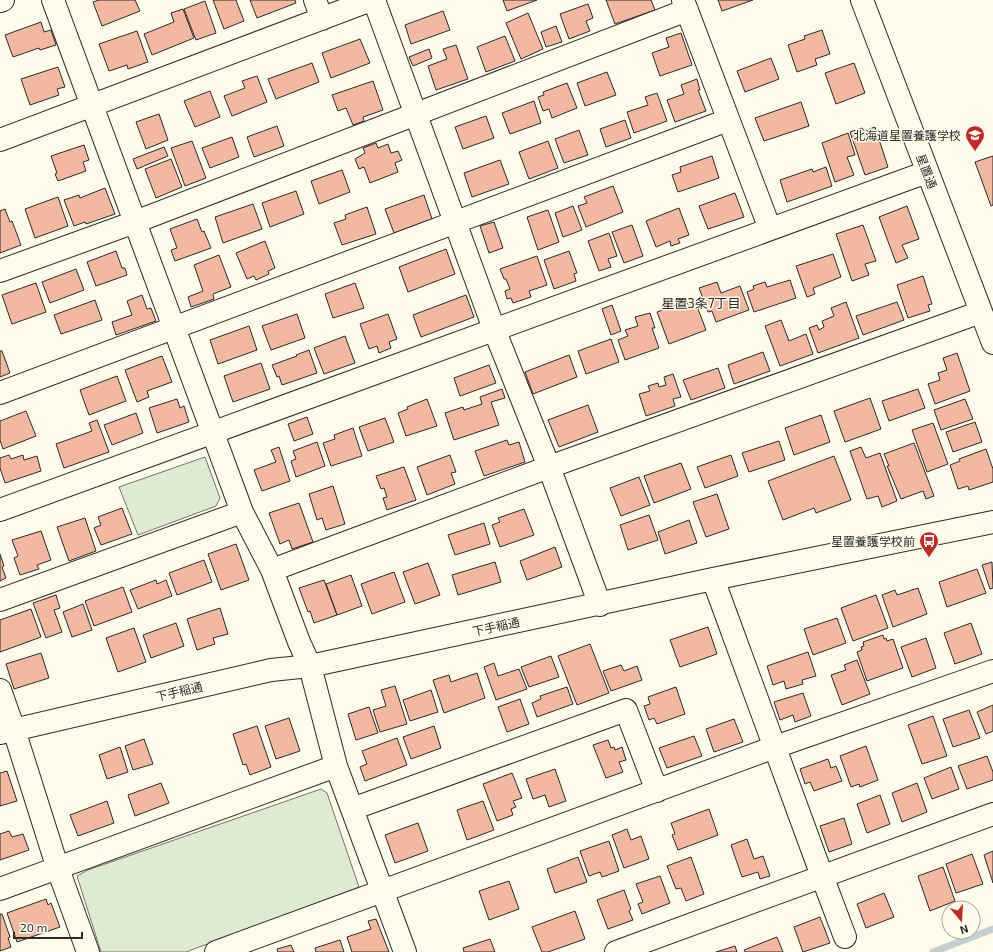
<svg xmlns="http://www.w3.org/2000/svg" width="993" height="952" viewBox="0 0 993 952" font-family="'Exo 2','Noto Sans JP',sans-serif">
	<rect width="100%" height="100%" fill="#fdfbea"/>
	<path fill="#deebd1" stroke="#74746e" d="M205,457L220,498L216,506L138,535L119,487Z
		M321,789L327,793L359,887L186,952H101L77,876L88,870Z"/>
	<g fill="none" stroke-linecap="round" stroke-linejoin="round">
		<path stroke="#c7d0d0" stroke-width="7" d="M933,952L993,929"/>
	</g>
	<path fill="#f2b8a0" stroke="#2b2b2b" d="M99,0H135L140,11L102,26L93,2Z
		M213,0H236L244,21L224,29Z
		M250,0H295L296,3L257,18Z
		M503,0H537L507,11Z
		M606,0H651L655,10L615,24Z
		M718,0H753L722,11Z
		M205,1L216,33L196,40L184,9Z
		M588,4L593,18L586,21L590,31L569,39L560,14Z
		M183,9L194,38L152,55L144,34L174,22L171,13Z
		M443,11L450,30L411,44L405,25Z
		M528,13L543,49L521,59L506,23Z
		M41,22L44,32L51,30L56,45L40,50L39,48L13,57L5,35Z
		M556,26L562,42L546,47L541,32Z
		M822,30L830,54L815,59L817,65L797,72L788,45L805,39L804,36Z
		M137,31L148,62L128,69L127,65L109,71L99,44Z
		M681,33L692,65L660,76L652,53L669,47L666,38Z
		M505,36L515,61L486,72L477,47Z
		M360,39L370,63L331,78L322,53Z
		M456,45L468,79L436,90L428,66L447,59L443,49Z
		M429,49L432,58L413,66L409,57Z
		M771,58L779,79L745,92L737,71Z
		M312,63L319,82L276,99L268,79Z
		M854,63L865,93L836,104L825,73Z
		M58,67L65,87L57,89L59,95L30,105L21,79Z
		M607,72L616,95L585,106L577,83Z
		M257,76L267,102L232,116L224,96L245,88L242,81Z
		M697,79L700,90H698L706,111L675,122L667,100L684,94L681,85Z
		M373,81L383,110L363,117L364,121L353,125L346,108L338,111L332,95Z
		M567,83L577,108L552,118L549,109L543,111L538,97L544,95L543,92Z
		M210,91L220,117L195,127L184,101Z
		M657,93L667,121L634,133L627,112L648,105L645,97Z
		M534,101L541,123L510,134L502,113Z
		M801,102L809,126L764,141L755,118Z
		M159,114L168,140L146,149L136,122Z
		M486,116L494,138L463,149L455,127Z
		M625,120L631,138L606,147L600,129Z
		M277,126L284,146L254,157L247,137Z
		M875,127L888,167L865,175L850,132L862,128L864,131Z
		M579,130L588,155L564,163L555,139Z
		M848,133L855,155L847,157L854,175L835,182L822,143Z
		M232,137L239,157L210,168L202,148Z
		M192,141L206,178L185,186L171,148Z
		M548,141L558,168L529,179L519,152Z
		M376,143L378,148L388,144L391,153L398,151L402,160L395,163L398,172L370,183L364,167L359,169L355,159L365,153L363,148Z
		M84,145L89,160L83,162L86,171L58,181L55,174L57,173L51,156Z
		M164,147L168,156L137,169L133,159Z
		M712,156L719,178L678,192L672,175L681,172L680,167Z
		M993,156V205L991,206L975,162Z
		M171,159L182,187L156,198L145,169Z
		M500,160L509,184L472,197L464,173Z
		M826,167L832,186L787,202L780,180L812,169L813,172Z
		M342,170L350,192L319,204L311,181Z
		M613,186L623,212L586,227L578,206L587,203L584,197Z
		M105,188L115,214L86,224L85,222L74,226L64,200L79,195L80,198Z
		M296,191L304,214L270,227L262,203Z
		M735,193L744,217L708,229L699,206Z
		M424,195L432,219L394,233L385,209Z
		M58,197L68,226L35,238L25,209Z
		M253,204L262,229L223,243L215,217Z
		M573,206L582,230L563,237L555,213Z
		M907,206L919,239L902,245L908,258L896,263L879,217Z
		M367,207L376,234L342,245L334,223L346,219L345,215Z
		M679,208L689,235L678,239L680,243L671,246L670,241L656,247L646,221Z
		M5,209L10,222L12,221L21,245L0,253V211Z
		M548,210L559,242L538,250L527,217Z
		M197,219L202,232L204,231L211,248L175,261L171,250L177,248L170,229Z
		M494,222L503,248L489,253L480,226Z
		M632,225L643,256L624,263L612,232Z
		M863,225L876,261L865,264L869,275L852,281L836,234Z
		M609,233L617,256L608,259L611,267L599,271L588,241Z
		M265,241L275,268L268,271L269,274L256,280L254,276L247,279L236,253Z
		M446,249L455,274L408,292L399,267Z
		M116,251L122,268H125L127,275L96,286L87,262Z
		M569,251L577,273L574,274L576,281L554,289L544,260Z
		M833,254L841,277L813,288L815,294L807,297L796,266Z
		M219,255L231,287L213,294L214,299L191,307L188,297L203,291L194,265Z
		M537,256L547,285L529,291L531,297L513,303L511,298L507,299L505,291L510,289L506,279H504L500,269Z
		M76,269L84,290L50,303L42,282Z
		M923,276L932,304L928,305L930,311L908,318L897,285Z
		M790,280L796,298L754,312L747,292L754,289L753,286L765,282L767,287Z
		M717,282L721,293L740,286L749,310L716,322L712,311L708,312L699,288Z
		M36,283L46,312L12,324L2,295Z
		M355,283L364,308L333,318L325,294Z
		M142,295L147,309L151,308L156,321L116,335L112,322L132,315L127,301Z
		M466,295L474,317L421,337L413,315Z
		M95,300L102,320L61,334L54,315Z
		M695,301L706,330L669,344L657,312L685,302L686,304Z
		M846,302L859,338L818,353L809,328L817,325L819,330L824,327L822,321L834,316L831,308Z
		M897,302L904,320L863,335L856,316Z
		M612,305L621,331L611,335L602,309Z
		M650,313L655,328H652L659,348L625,360L618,340L628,336L625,330L638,326L635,317Z
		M297,314L305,338L271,350L262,326Z
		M388,314L397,339L389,342L391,348L379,353L377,346L369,349L360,324Z
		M781,320L789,341L806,334L813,354L780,366L765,326Z
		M249,326L257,350L218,364L210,340Z
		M345,336L355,363L324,374L314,348Z
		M611,339L619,362L586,374L578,351Z
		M309,350L317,373L282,385L279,376L277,377L272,365L297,356L296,355Z
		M0,351H2L10,373L0,377Z
		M763,352L770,371L734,384L728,365Z
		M957,353L970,391L935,404L928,384L940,380L938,373L947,370L943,358Z
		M569,355L577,377L533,394L525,372Z
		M162,356L172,382L147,391L149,397L137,402L125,370Z
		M261,363L270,389L233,402L224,376Z
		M489,365L496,383L460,396L454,378Z
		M718,368L725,388L691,400L683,380Z
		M673,374L681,397L673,399L675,406L646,416L639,394L650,391L648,386L658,383L659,387L666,385L664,377Z
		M117,376L126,401L89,415L80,390Z
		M502,389L505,398L491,402L499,425L454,440L445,413L463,407L464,410L482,404L480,397Z
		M918,389L925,408L889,421L882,401Z
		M870,398L881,429L845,442L834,411Z
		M177,399L180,408L184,406L189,422L157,433L149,408Z
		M427,399L437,426L406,436L398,413L408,409L407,407Z
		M965,399L973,419L941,430L934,410Z
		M588,405L598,432L559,447L548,420Z
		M26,411L36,436L3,449L0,440V421Z
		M136,413L143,433L112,445L104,425Z
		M821,415L830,442L794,455L785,428Z
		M307,417L313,434L294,441L288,424Z
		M385,418L394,442L368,451L359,427Z
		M97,420L109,452L64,468L56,444L92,431L89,423Z
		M975,422L982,442L953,452L946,432Z
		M933,423L948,464L927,472L912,430Z
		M353,428L362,456L331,466L323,443L335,439L334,435Z
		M507,440L509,445L519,442L525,462L484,476L475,451Z
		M779,441L785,460L749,472L742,453Z
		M317,442L325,466L296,477L291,461L296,459L293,451Z
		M914,443L934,496L926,499L923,491L901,499L887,466H889L884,454Z
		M279,447L290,481L262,491L254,470L276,462L271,450Z
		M861,447L866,458L880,453L897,501L882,507L878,496L867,499L850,451Z
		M986,449L993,469V482L969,490L968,486L958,489L950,465L960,461L959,459Z
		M9,455L11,459L23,455L24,460L37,456L41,471L5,483L0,468V458Z
		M450,455L456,472L451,473L455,484L427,495L417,467Z
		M731,455L738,476L705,488L697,467Z
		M834,456L851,500L816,513L814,508L783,520L768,481Z
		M681,463L691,489L654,503L644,476Z
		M404,467L416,500L387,510L383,498L387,497L384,488L381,489L376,476Z
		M639,477L650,505L621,516L610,488Z
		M333,486L345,524L326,530L322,518L317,520L309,494Z
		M717,494L729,529L706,537L693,502Z
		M299,503L313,542L292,549L289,540L280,544L269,513Z
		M122,508L132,534L101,545L94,528L101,525L98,517Z
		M524,509L534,535L500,547L492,525L500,522L498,518Z
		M649,515L658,540L628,550L620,525Z
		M85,518L96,551L69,561L57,527Z
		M689,520L697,543L665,554L658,532Z
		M484,523L490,544L455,555L448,535Z
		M41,531L51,560L37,565L39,569L20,575L14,558L18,556L12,540Z
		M236,544L249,580L221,590L208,554Z
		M555,547L562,567L527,580L520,561Z
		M0,554L4,566L2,567L6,578L0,581Z
		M204,560L212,582L177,595L169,573Z
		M495,562L501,582L458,595L452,575Z
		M992,562L993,588L990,589L982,565Z
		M428,563L440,595L415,604L403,572Z
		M977,569L986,593L947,607L939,582Z
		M394,572L405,602L372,614L361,584Z
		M351,575L362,606L337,615L326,584Z
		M156,580L157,584L166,580L172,596L138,609L130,590Z
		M324,580L337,615L314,623L310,611L308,612L299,588Z
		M123,587L132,612L94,626L85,601Z
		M918,588L927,614L893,627L882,595L895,590L897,595Z
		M56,595L60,608L54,610L62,632L46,638L33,603Z
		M876,595L888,628L853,641L841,608Z
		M83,604L92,630L72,637L63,612Z
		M220,608L228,634L213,638L215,644L197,650L187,619Z
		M31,609L41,637L0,652V620Z
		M837,618L846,643L813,655L804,629Z
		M176,623L184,646L151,658L143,635Z
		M971,623L982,654L955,664L944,633Z
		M708,627L717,654L680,667L670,640Z
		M134,628L146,662L118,672L106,638Z
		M883,635L884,639L886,638L887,641L893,639L903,668L867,681L857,652L862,650L861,647L864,646L863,642Z
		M926,638L936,668L912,677L901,647Z
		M590,644L609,693L577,705L558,656Z
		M808,652L816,676L802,680L803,684L786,689L784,681L773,685L767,666Z
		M41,653L49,678L14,689L6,664Z
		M551,656L559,677L529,687L521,667Z
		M857,660L870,694L842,705L831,675L846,670L844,665Z
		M494,663L498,676L519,669L527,689L496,700L484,667Z
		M621,665L624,671L637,666L642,680L611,691L603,671Z
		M477,673L485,698L444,713L433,680L449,675L451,682Z
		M395,686L407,724L380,732L373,710L386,706L381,690Z
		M567,687L573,704L537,717L532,703L541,699L540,696Z
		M676,687L685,714L657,724L654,718L649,720L644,706L650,704L648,697Z
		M431,690L438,712L410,721L403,700Z
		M803,693L811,716L795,722L793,715L780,720L774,702Z
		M520,699L529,724L507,732L498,707Z
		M993,705V731L986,734L977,712Z
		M369,707L378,733L356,740L348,714Z
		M969,710L980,738L953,747L943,719Z
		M933,716L947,756L922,764L908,725Z
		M289,718L300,751L276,759L265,726Z
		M734,719L743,742L714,752L706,729Z
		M257,726L271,767L250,775L246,764L243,765L233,734Z
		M434,726L441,748L411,759L403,737Z
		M694,736L702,756L667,768L659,748Z
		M397,738L407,765L365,781L360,767L367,764L362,751Z
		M144,739L153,764L133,770L125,746Z
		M608,740L611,748L614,747L615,750L622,747L626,760L619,762L623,772L606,778L593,745Z
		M866,746L878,780L860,787L859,784L851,787L840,756Z
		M120,747L128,772L107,779L99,755Z
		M987,756L993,772V780L967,789L958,766Z
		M828,759L831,768L836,766L842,781L814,791L810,782L805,784L800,769Z
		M951,767L959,789L932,799L924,778Z
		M555,769L566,801L549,807L545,795L533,799L526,779Z
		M7,771L17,801L0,806V773Z
		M512,773L522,798L513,801L516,807L511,809L513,815L497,821L483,784Z
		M161,783L169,803L135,816L128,795Z
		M917,783L927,812L902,822L892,793Z
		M880,795L890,824L867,833L857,804Z
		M107,801L114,823L78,836L70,815Z
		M483,801L494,830L467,840L457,810Z
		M709,809L718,835L678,850L672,835L675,834L671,823Z
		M844,818L852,844L829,852L820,826Z
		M418,823L428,851L395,863L385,835Z
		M627,829L631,840L641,836L649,859L624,868L612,835Z
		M9,831L12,837L23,834L29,850L0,860V834Z
		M747,839L754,859L763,856L770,876L760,879L758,872L742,877L731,845Z
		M609,841L619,871L602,877L600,872L589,876L580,851Z
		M993,851V883L984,855Z
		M972,854L983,884L956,893L946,864Z
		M578,857L587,882L555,893L547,869Z
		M691,857L704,894L686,901L681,888L676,889L667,866Z
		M943,867L955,901L930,911L918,876Z
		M660,876L670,903L642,914L638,904L643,902L636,884Z
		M509,881L519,909L489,920L479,891Z
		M624,890L631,909L629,911L633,920L608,929L597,900Z
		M884,893L894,917L866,928L857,904Z
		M46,899L48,905L51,903L60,927L17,942L7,913Z
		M575,911L585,939L548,952H542L532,927Z
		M0,914H2L10,937L8,938L11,947L0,951Z
		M820,917L830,943L803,952L794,927Z
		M376,919L389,952H352L347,937L371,929L368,921Z
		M777,937L783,952H745L744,950Z
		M490,939L495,952H464L463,948Z
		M340,940L344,952H316L315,948Z
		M291,945L294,952H278L277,949Z
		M735,946L737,952H716Z"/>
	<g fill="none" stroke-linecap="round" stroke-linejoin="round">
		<g stroke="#2b2b2b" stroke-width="24">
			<path id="minor" d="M53,0L242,512L272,570L299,642L310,666L336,766L405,952
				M315,0L322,19
				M374,0L494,329L549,467L600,605
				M683,0L770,229
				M862,0L993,343
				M0,1L3,0
				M0,140L371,0
				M0,271L135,222L687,10
				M0,393L728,120
				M0,510L927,172
				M272,570L549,467L981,312
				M713,579L822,876L845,937
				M0,600L242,512
				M0,690L14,730L58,869L88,952
				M0,733L271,670L310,666L713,579L993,522
				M352,809L626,710L657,791
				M0,889L336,766
				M216,952L775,747L993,671
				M616,952L993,814"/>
		</g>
		<use href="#minor" stroke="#fdfbea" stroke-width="22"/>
	</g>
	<defs>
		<g id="school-pin" transform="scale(1)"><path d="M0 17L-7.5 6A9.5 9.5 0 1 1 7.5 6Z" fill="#c62828" stroke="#fdfbea"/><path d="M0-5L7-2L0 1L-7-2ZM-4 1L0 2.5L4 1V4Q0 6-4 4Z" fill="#fff"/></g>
		<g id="bus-pin" transform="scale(1)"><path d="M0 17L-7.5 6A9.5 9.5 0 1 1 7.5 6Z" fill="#c62828" stroke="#fdfbea"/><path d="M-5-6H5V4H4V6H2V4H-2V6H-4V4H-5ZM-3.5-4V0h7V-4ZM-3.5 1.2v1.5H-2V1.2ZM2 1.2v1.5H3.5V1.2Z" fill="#fff"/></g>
	</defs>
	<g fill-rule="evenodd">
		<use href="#school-pin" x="975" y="135"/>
		<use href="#bus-pin" x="929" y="541"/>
	</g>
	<g text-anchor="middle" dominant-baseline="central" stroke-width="3" stroke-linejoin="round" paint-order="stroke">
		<g font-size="12" fill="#2b2b2b" stroke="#fdfbea" text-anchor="end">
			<text x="961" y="135">北海道星置養護学校</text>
			<text x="915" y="541">星置養護学校前</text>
		</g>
		<g font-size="12" fill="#2b2b2b" stroke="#fdfbea">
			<text transform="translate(927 171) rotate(69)">星置通</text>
			<text transform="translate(496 626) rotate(-12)">下手稲通</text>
			<text transform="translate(179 691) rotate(-13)">下手稲通</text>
		</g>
		<g font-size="13" fill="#2b2b2b" stroke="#fdfbea">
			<text x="701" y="303">星置3条7丁目</text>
		</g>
	</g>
	<g transform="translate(961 920) rotate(162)"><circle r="19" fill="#fdfbea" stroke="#a9a89e"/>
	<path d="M0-3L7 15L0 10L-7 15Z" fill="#c62828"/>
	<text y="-6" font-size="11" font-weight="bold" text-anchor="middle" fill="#2b2b2b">N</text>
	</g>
	<path d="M14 932v6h68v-6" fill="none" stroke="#2b2b2b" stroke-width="2"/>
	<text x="20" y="932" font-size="12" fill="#2b2b2b" stroke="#fdfbea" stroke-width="3" paint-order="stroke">20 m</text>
</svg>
